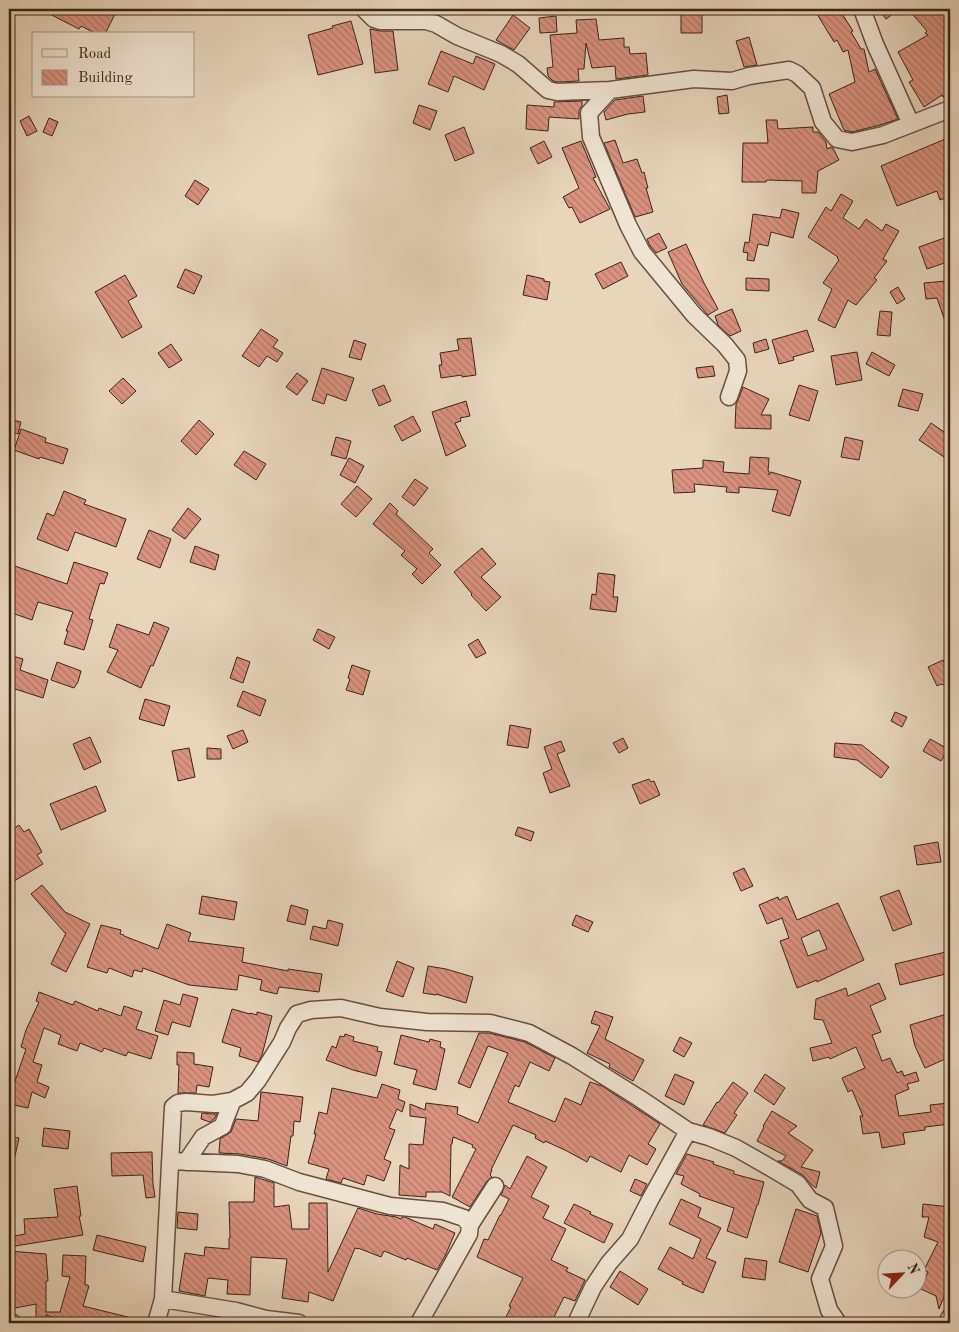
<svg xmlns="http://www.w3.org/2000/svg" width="959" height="1332" viewBox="0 0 959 1332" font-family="'Old Standard TT',serif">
	<defs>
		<pattern id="building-back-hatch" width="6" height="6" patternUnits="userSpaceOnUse" patternTransform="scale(1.25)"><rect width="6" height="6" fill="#db937f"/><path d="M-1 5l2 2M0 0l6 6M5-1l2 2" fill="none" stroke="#b37867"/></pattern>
	</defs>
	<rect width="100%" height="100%" fill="#e7d5bc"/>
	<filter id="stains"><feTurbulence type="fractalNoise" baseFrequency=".004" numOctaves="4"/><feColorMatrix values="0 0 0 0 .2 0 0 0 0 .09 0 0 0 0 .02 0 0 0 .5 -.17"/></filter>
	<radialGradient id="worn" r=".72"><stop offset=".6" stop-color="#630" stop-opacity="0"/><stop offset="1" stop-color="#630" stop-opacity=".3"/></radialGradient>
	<path fill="url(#building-back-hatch)" stroke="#3c2316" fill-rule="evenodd" d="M40,9H87L94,12L96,9H104L115,14L105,34H97L81,26L79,29Z
		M814,9H839L853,31L851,32L861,49H864L869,72L875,69L898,119L880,125L852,132L844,130L829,94L855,82L848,50L843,52L837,40L834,42Z
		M878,9H900L886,19Z
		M908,9H950V93L943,97L942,95L924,107L909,82L913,80L898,52L928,35L925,33L927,31Z
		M681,10L702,11V33H681Z
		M513,15L530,28L514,50L496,40Z
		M556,16L557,32L540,33L539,18Z
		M596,19L599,40L624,38V47H629L630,54L646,53L648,75L616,79L615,66L592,68L586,43L584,69H578L579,81L558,82L553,81L548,76L547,68L553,67L550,35L577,33L576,20Z
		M351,21L363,64L318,75L308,35L333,28L332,26Z
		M370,29L380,31H393L398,70L375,73Z
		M749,37L757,65L744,67L736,41Z
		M441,51L473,64L476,56L495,64L484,90L454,76L448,92L428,84Z
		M727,95L729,113L719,114L717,97Z
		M643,96L645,112L628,114L606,120L604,112L615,100Z
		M582,101V106L579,110V119L549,117L548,131L526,129L527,105L554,107V102Z
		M419,105L437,111L430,130L413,123Z
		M29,116L37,131L27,136L20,121Z
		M49,118L58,122L52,136L43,132Z
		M766,120H777L778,129L813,127V132H818L826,142L827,149L831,147L833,148L839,160L818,171L816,193H802V181L767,180L766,182H742L743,143H768Z
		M464,127L474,153L455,161L445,135Z
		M950,137V196L940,200L937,191L897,206L881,166Z
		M615,140L623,163L637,159L642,173L644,172L648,188H646L653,212L635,217L604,143Z
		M544,141L552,157L538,164L530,148Z
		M581,141L596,177L593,178L610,209L580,223L572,207L569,208L563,197L579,188L562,148Z
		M195,180L209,189L198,205L185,196Z
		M841,194L853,201L843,218L859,229L866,219L882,231L886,224L899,231L883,259L887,261L874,278L877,280L856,305L848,300L835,328L818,320L832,289L823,283L839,260L837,258L838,257L808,237L826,207L831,211Z
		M782,209L799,213L793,238L771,232L768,246L758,244L754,261L747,260L748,253L743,252L745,242L749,243L753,214L780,218Z
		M659,233L667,248L656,253L650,246L647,239Z
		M950,236V261L927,269L919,247Z
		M686,244L704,283L718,309L708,315L682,284L668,252Z
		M621,262L628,276L603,289L595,274Z
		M185,269L202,276L194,294L177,287Z
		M125,275L137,296L128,301L142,327L122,338L95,292Z
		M527,275L544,279V281L550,282L547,300L523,295Z
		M746,278L769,279V291L746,290Z
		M946,281L950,324V326L947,327L937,298L926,299L924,283Z
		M898,287L905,299L897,304L890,292Z
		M732,309L741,331L730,336L718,325L715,316Z
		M880,311L892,312L890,336L877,335Z
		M261,329L278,340L273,347L283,353L277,362L267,356L259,367L242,356Z
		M807,330L814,351L793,357L794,360L779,364L772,340Z
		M471,338L476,375L462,377V375L441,378L439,365H442L440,353L459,350L457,339Z
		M766,339L769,349L755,353L753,343Z
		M354,340L366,344L361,360L349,357Z
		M171,344L182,360L169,368L158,353Z
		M857,352L862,380L836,385L831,356Z
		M872,352L895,365L889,376L866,364Z
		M713,366L715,376L698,378L696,368Z
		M322,368L354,378L346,401L327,394L324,404L312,400Z
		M297,373L308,381L297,395L286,387Z
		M123,378L136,391L122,404L109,391Z
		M384,385L391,401L379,406L372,390Z
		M799,385L818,391L809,421L789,415Z
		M743,387L769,399L761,415H771V429L735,428L736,404L738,400Z
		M903,389L923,394L918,411L898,406Z
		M466,401L470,416L460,418L461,421L455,423L466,446L446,456L432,412Z
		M413,416L421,431L402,441L394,426Z
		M9,419L21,422L18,434L9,431Z
		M199,420L214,434L196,455L181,441Z
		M931,423L950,436V447L944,457L919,440Z
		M21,429L46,438L45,442L68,449L63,464L40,457L39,459L14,450Z
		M336,437L351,441L346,459L331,455Z
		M845,437L863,441L859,460L841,457Z
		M244,451L266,464L256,480L234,465Z
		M750,457L769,458L768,471H769V475L771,472L801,481L790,516L772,511L778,490L739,487V493L726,492L727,487L694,484L695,492L674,493L672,470L703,468V460L724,462L723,472L749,474Z
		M349,458L364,466L355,483L340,475Z
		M415,479L428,488L414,506L402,497Z
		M357,486L372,499L356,517L341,504Z
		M64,491L86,500L84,504L126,519L116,547L75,532L68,551L37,539L47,513L54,516Z
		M390,503L398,511L396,514L433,549L429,553L441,565L422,584L412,574L417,569L401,555L405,551L373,524Z
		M188,508L201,519L185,539L172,530Z
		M149,530L171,539L160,568L137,559Z
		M195,546L219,555L215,570L190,562Z
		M482,548L496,564L481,577L501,597L486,611L471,595L472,594L454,572Z
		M74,562L108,573L104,584L100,583L89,619L93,620L84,650L64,644L68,631H66L73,612L38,602L32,620L9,612V564L67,584Z
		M598,573L615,575L613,597H618L616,612L590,609L592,594L596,595Z
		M154,622L169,628L153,666L151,665L141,688L107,672L118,650L109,647L117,624L149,635Z
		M318,629L335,637L329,649L313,640Z
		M478,639L486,653L476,658L468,645Z
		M9,655L23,659L20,670L48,680L43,698L9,687Z
		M237,657L250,662L243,683L230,678Z
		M943,660L950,676V681L942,685L941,684L937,686L928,667Z
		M57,662L81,671L78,682L74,688L51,680Z
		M352,665L370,671L363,695L346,690L350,679L348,678Z
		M243,691L266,700L260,716L237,706Z
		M145,699L170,706L164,726L139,719Z
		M895,712L907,717L902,727L891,721Z
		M510,725L531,729L528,748L507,745Z
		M243,730L248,742L233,749L227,736Z
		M90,737L101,762L84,770L73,744Z
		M623,738L628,748L619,753L613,743Z
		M930,739L948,749L941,761L923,751Z
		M561,741L565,751L557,754L570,786L550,793L543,773L552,769L544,747Z
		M835,743L862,745L889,767L881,778L857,760L834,757Z
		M189,748L195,777L178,781L172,751Z
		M207,748L221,749V759H207Z
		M649,779L651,782L654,781L660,795L640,804L632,785Z
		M96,786L106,811L61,830L50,804Z
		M19,825L24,832L29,829L42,852L37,855L43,864L9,884V832Z
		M518,827L534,832L531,841L515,835Z
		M938,842L941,862L917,865L914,846Z
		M744,868L753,886L741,891L733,873Z
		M42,885L65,912L90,924L66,972L51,964L66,933L64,932L31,894Z
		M899,890L912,924L893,931L880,897Z
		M202,896L237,902L234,920L199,914Z
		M787,896L797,920L838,903L864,960L817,982V980L797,988L780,941L789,938L782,918L767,924L759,905L778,897L779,900ZM819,930L827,949L808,956L801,938Z
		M291,905L308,910L305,925L287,921Z
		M576,915L593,922L588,932L572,925Z
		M328,920L343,924L338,946L310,939L313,926L326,929Z
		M167,924L191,933L188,941L244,948L242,962L288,971V969L322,974L319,992L279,987L277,994L260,990L262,980L239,975L237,990L189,985L143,968L142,972L134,970L132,977L109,968L107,973L87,967L101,925L121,930L120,934L124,935V936L158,949Z
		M950,951V973L900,985L895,964Z
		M397,961L414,968L403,997L386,991Z
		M428,966L446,969L473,977L466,1003L436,994V995L423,993Z
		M879,983L886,999L870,1006L881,1032L872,1035L882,1061L890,1058L897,1073L902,1071L904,1076L916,1072L919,1081L907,1084L909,1089L895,1095L899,1116L931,1112L930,1105L949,1103L950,1115V1124L925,1127V1130L903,1133L905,1144L882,1148L879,1132L863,1134L860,1116H863L852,1090L848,1092L842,1078L865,1068L856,1047L830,1059L829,1057L813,1061L810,1048L832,1043L823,1020L814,1019L816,999L846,988L848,996Z
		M39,992L73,1005L75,1001L98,1011L99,1008L121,1016L124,1006L142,1012L136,1029L158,1036L151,1059L128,1052L126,1056L104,1048L102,1052L80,1043L77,1051L58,1044L61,1035L44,1028L33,1062L42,1065L37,1082L49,1087L45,1098L32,1092L28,1108L9,1104V1089L12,1090L26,1049L21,1047L26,1030L39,1002L36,1001Z
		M183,994L198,998L190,1027L172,1022L168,1035L155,1031L164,1000L180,1005Z
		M232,1009L250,1014V1013L257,1015V1012L272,1016L262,1055L258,1062L239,1056L241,1048L222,1042Z
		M595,1011L613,1017L605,1039L644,1060L633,1081L609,1067L610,1064L587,1053L600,1026L591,1023Z
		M950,1013V1057L925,1068L915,1046L910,1025Z
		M479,1033H489L525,1042L555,1058L549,1071L530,1062L519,1087L515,1085L508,1102L555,1122L565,1098L581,1105L590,1082L602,1086L660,1124L648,1144L656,1149L647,1165L629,1155L621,1172L590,1156L587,1162L567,1151L545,1141L544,1143L535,1138L536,1135L513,1125L491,1170H492L490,1175L492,1177L487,1181L470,1207L452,1197L476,1149L472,1147L473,1145L453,1137L452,1144H451L450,1196L442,1192H426V1197L399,1195L400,1165L409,1169V1144L423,1145L426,1118L410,1116V1104L425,1110L426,1103L458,1107L457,1114L478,1123L508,1053L488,1046L470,1088L458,1083Z
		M345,1034L354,1037L353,1041L378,1047L377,1051L382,1052L376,1076L353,1070L326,1060L332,1046L336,1048L340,1036L344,1037Z
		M401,1035L429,1042L430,1039L441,1042L440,1047L445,1049L436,1090L413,1084L417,1070L394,1064Z
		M680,1037L692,1043L684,1057L673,1051Z
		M177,1052L194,1053V1064L213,1067L209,1087L197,1085L196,1093H178L179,1065H177Z
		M675,1074L694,1082L684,1105L665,1096Z
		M765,1074L785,1088L774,1105L754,1091Z
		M733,1082L748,1093L734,1113L737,1115L725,1133L703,1125L717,1102L718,1103Z
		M382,1084L400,1090L398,1099L405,1102L402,1112L397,1109L389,1128L395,1130L384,1159L391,1162L384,1181L367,1175L364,1185L343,1178L341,1183L326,1179L329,1169L308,1163L316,1134H314L319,1112L327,1114L332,1088L377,1098Z
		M261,1092L303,1097L300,1122L294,1121L293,1136H291L287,1166L268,1159L240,1154L219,1153L220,1139L231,1132L236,1119L258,1121Z
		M772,1111L797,1126L788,1133L813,1150L801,1167L820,1172L816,1188L812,1185L803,1175L778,1161H782L786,1156L757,1141L764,1127L763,1126Z
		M202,1113L212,1114H217L214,1119L210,1122L201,1119Z
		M44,1128L70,1131L68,1149L42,1146Z
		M9,1136L19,1138L13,1165L9,1164Z
		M152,1152L153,1184L155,1197L146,1198L143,1175L112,1176L111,1153Z
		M687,1154L714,1162L713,1164L734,1171V1174L764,1182L758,1205H757L747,1238L727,1231L734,1208L699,1196L700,1194L681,1184L684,1176L676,1174Z
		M527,1156L547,1167L531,1197L549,1206L543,1218L566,1229L551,1260L568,1268L566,1271L585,1280L575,1301L564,1297L551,1323H503L511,1307L509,1306L523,1278L477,1257L484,1239L488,1240L500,1215H501L509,1199L501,1195L505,1185L510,1189Z
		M255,1177L274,1183V1207L289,1205L292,1229H309V1203H327L328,1272L358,1208L377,1214L396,1217L401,1219L402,1217H405L433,1229L435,1224L455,1233L445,1256L437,1270L407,1258L406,1260L384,1251L381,1257L358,1248V1249L355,1248L333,1301L309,1292L308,1302L282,1298L287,1259L251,1257L250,1295L227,1294L228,1280L208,1278L205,1296L179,1291L185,1253L204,1256L205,1247L229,1249V1238H230L229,1202H254Z
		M635,1179L647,1184L641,1196L630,1191Z
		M77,1186L81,1216H79L83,1235L9,1247V1237L25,1234L24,1219L58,1217L54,1189Z
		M681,1199L701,1208L698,1217L721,1228L706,1258L716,1262L703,1293L682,1284L683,1282L658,1269L670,1247L693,1259L701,1239L669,1224Z
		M574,1204L591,1212L590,1214L613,1224L604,1243L564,1223Z
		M923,1204L950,1207V1282L939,1309L936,1296L921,1289L928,1272L924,1270L938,1242L924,1237L929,1217H922Z
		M796,1209L817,1216L821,1233L808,1272L779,1262Z
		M178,1212L198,1214L197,1230L177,1228Z
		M97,1235L146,1247L143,1262L93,1250Z
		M9,1251L46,1254L48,1281H46V1312H60L70,1277L62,1276L63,1255L86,1256L85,1284L89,1286L83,1306L140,1320L139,1323H72L46,1315V1323H36V1304L10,1309L9,1299Z
		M745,1258L767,1261L765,1280L742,1277Z
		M620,1271L648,1289L638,1305L610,1287Z"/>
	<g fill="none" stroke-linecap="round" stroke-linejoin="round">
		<g stroke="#675040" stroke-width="19">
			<path id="minor" d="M364,9L374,19L380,21H426L436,24L457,36L501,54L518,64L548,90L557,92L610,90L694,79L732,81L749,76L789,70L797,74L812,88L823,122L837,139L852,142L883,135L950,109
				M862,9L875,44L911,124
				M610,90L589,113L591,137L628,225L642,252L694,315L725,345L737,360L738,371L729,397
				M170,1161L238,1164L265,1169L299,1182L390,1206L443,1211L464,1218L470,1225L469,1234L419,1323
				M186,1162L203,1137L223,1126C225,1117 230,1110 232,1101
				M470,1225L495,1186
				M163,1299L236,1311L266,1319L299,1323
				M9,1321L13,1323
				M156,1323L163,1299L173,1107L178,1103L186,1102L213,1104L232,1101L247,1093L258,1080L282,1042L288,1028L297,1014L311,1010L341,1008L380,1017L427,1022L490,1023L529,1033L572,1056L639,1098L688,1131L709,1137L736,1148L764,1164L798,1184L810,1200L825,1208L834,1246L820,1279L829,1310L838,1323
				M576,1323L593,1287L609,1263L630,1239L650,1200L688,1131
				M947,1323L950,1317"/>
		</g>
		<use href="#minor" stroke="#efe4d3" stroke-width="16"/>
	</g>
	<rect width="959" height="1332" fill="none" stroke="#e7d5bc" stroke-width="30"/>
	<rect x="10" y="10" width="939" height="1312" fill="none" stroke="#3c2316" stroke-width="2.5"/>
	<rect x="15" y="15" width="929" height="1302" fill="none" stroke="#3c2316"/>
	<rect x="32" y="32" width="162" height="65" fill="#efe4d3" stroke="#a79787"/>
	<rect x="42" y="49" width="25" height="8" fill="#efe4d3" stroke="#a79787"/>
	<text x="78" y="58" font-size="15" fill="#3c2316">Road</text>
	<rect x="42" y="70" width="25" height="15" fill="url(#building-back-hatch)" stroke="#a79787"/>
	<text x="78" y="82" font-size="15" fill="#3c2316">Building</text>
	<g transform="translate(902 1274) rotate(65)"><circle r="24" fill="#efe4d3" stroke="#a79787"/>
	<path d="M0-4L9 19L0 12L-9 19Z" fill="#8f2418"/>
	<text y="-8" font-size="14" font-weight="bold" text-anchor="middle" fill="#3c2316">N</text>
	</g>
	<rect width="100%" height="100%" filter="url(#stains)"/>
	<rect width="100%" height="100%" fill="url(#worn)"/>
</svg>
